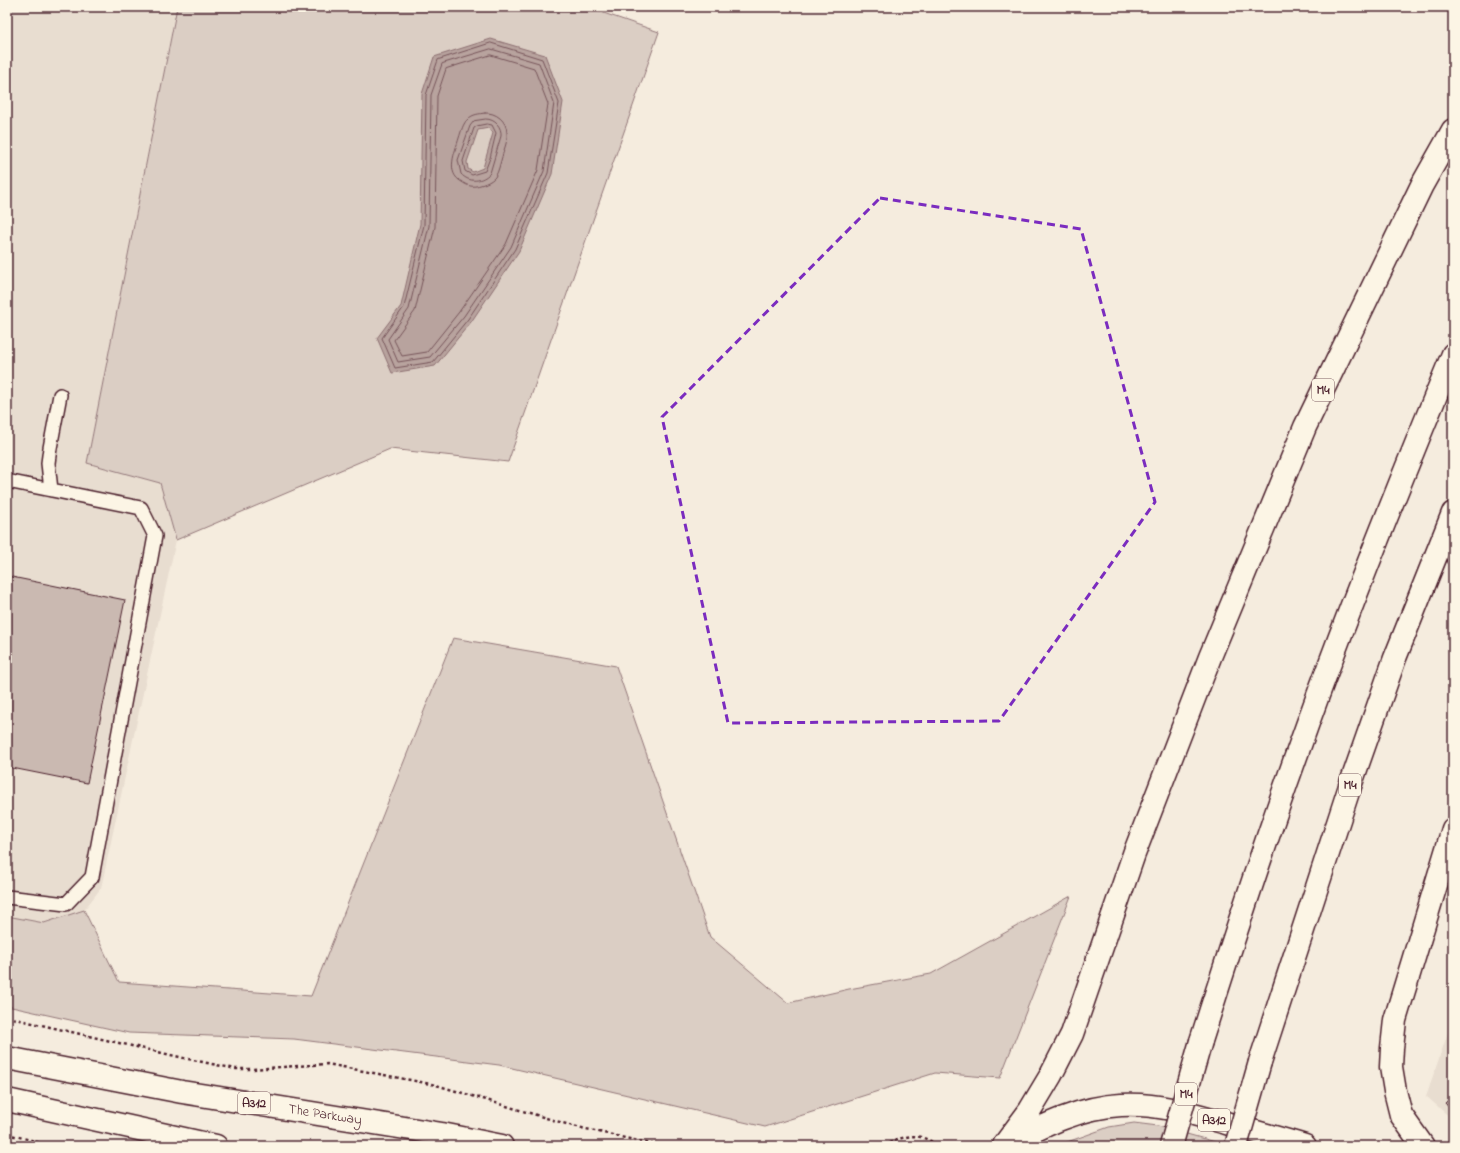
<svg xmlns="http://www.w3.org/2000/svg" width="1460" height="1153" viewBox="0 0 1460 1153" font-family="'Indie Flower',sans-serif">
	<rect width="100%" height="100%" fill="#f5ecde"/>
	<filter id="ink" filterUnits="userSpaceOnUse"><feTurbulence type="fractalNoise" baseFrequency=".025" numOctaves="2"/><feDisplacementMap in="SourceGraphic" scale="8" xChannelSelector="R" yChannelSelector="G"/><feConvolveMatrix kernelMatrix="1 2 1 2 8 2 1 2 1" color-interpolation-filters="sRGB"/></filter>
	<g filter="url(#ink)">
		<path fill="#e8ddd0" d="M7,7H177L87,463L160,483L176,540L101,888L84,910L44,923L7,916Z
			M1453,1018V1120L1426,1096Z"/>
		<path fill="#dbcec4" stroke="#927678" d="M177,7H586L659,32L508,462L390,449L176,540L160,483L87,463Z
			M453,638L616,666L710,937L788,1003L849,989L931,974L1071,896L1000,1078L935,1073L765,1127L499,1065L294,1039L129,1033L7,1006V916L44,923L84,910L119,982L311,996Z
			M1134,1123L1158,1126L1230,1146H1056L1109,1127Z"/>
		<path fill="#b8a39e" stroke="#8c6e70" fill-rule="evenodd" d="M491,39L545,55L563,102L552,174L519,251L471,322L435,366L392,373L377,338L401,306L420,224L422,94L434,57ZM489,128L493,133L483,168L473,172L468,169L467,162L478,130Z"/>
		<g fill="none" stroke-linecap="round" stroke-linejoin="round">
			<path stroke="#765459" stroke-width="1" d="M491,43L542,59L559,103L548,173L515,249L468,319L433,362L395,368L382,338L404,307L424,225L426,95L438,60Z
				M491,49L539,63L554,103L544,171L511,247L464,316L430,357L398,362L388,339L409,309L429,226L431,95L442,64Z
				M491,55L534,68L548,104L538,170L506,244L459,312L427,352L402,356L394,340L415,311L435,227L437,96L446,69Z
				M485,113C496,112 507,121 507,133C508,141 504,149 502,157C500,163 499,171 495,177C491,182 482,185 476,186C471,187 466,185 462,182C445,173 455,152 459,138C461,132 463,123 468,119C473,114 479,114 485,113Z
				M486,119C495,119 502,127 501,136L490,173C482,182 469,183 461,174L458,160L470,126L474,121Z
				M487,124L492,125L496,133L490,158L485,171L472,175L465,171L463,161L474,128L477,126Z"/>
		</g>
		<path fill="#cab9b1" stroke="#4a1f2b" d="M7,576L125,600L87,783L7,767Z
			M1453,1096V1112L1445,1103Z"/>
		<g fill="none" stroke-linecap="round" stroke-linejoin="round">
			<g stroke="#4a1f2b" stroke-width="16">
				<path id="lane" d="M7,481L141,508L155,536L92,877L66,904L7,897
					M51,490L48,463L50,448L60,395"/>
			</g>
			<g stroke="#4a1f2b" stroke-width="25">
				<path id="highway" d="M1201,1041C1232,943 1264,845 1299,748C1346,615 1399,484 1453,354
					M7,1058L182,1092L442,1134L502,1146
					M1260,1062L1349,789L1395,658L1453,513
					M7,1100L216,1146
					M1007,1144C1043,1126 1080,1107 1121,1105C1157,1103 1191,1113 1226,1123C1252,1131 1278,1138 1305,1146
					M1004,1145L1030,1110L1051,1075L1072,1034L1134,854L1210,657L1305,427L1422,185L1453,130
					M1423,1146L1401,1115L1395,1091L1391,1067L1392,1048L1395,1020L1453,829"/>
			</g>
			<path stroke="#4a1f2b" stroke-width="2.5" stroke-dasharray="3 3" stroke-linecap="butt" d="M7,1017L188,1059L236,1069H252L327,1064L436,1085L573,1126L660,1146
				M7,1134L31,1140L48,1146
				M884,1146C905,1135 918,1131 938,1146"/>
			<use href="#lane" stroke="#fcf5e5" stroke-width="13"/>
			<use href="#highway" stroke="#fcf5e5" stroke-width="22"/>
			<g stroke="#4a1f2b" stroke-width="25" stroke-linecap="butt">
				<path id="highway-bridge" d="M1171,1146L1201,1041
					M1236,1146L1260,1062"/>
			</g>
			<use href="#highway-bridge" stroke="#fcf5e5" stroke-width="22"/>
		</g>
	</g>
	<path fill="none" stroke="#7b2cbf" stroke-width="3" stroke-dasharray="8 5" stroke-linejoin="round" d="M880,198L1081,229L1155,502L999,721L728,723L662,417Z"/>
	<g text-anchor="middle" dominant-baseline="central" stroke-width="3" stroke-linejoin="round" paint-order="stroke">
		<g fill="#fcf5e5" stroke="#7f5f63" stroke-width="1">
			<rect x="1312" y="379" width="22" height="22" rx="3"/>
			<rect x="1339" y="774" width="22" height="22" rx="3"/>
			<rect x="1175" y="1083" width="22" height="22" rx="3"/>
			<rect x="238" y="1092" width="32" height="22" rx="3"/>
			<rect x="1198" y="1109" width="32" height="22" rx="3"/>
		</g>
		<g font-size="13" font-weight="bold" fill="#4a1f2b">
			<text x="1323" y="390">M4</text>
			<text x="1350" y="785">M4</text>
			<text x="1186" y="1094">M4</text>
			<text x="254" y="1103">A312</text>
			<text x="1214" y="1120">A312</text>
		</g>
		<g font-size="14" fill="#4a1f2b" stroke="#fcf5e5">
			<text transform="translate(325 1115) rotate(9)">The Parkway</text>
		</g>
	</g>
	<rect width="1460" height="1153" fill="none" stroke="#fcf5e5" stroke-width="24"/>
	<rect x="12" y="12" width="1436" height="1129" fill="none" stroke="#4a1f2b" stroke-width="1.5" filter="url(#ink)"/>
</svg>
